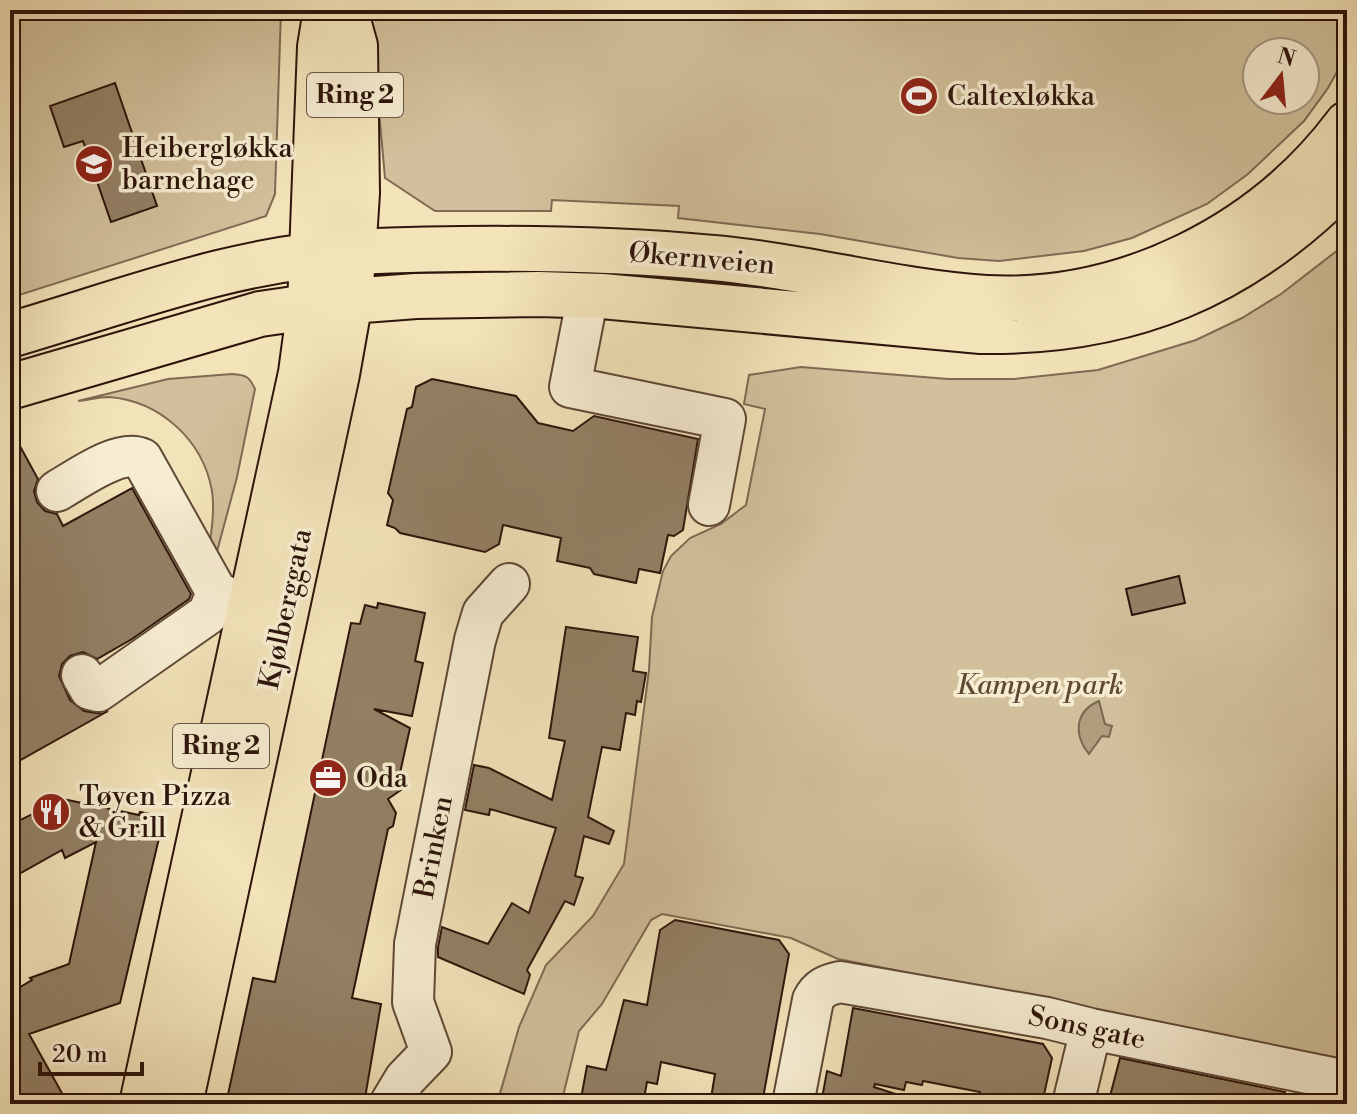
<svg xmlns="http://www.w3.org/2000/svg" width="1357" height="1114" viewBox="0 0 1357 1114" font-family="'Libre Bodoni',serif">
	<rect width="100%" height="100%" fill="#f2e3b9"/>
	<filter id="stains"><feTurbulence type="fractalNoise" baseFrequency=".0025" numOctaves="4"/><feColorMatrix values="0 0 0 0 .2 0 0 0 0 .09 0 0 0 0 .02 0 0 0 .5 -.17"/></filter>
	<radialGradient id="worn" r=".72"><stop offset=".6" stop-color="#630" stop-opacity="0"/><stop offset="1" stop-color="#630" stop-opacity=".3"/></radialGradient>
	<path fill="#d1c09b" stroke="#7f6a53" stroke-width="2" fill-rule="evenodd" d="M10,10H281L275,194L266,216L10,298Z
		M370,10H1347V54L1328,88L1304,121L1248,174L1207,204L1132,238L1084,251L999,261L958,258L820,234L678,218L679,206L552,200L551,211H435L385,178ZM1257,52H1305V100H1257Z
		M1347,243V1066L1080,1006L838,959L791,938L662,914L651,920L602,1004L579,1031L561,1104H497L519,1027L546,965L593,916L624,864L649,670L652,617L663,571L671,556L690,538L721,524L746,505L765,409L744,404L749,375L801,367L948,379H1014L1098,370L1196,340L1242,318L1281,294Z
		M232,374C246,375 249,376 255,389L237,477L215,559L209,552C211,532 215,511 212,491C203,440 160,401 109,397C99,397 88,400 78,401L168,379Z"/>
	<path fill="#af9d7e" stroke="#7b6750" stroke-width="2" d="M1099,701L1105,724L1112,726L1109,737L1102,736L1089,754C1073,735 1075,711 1099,701Z"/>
	<path fill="#938065" stroke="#2d150b" stroke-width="2" d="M115,83L157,206L111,222L83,141L64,147L50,106Z
		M432,379L516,396L538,423L573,431L594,416L698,439L683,530L674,536L668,535L660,573L639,569L636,583L594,574L590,568L557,561L561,538L503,525L499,544L485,552L400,533L395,528L387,525L393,500L388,493L407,409L412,407L416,387Z
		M10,428L38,479L34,491L37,502L45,511L57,514L63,526L132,488L191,594L189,599L132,639L97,659L83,652L70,656L62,664L59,676L70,700L84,711L102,714L108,711L10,766Z
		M1179,576L1185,603L1132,615L1126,589Z
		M378,603L425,613L415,661L423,663L412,716L374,709L410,728L400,773L404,778L401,790L388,799L396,813L393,826L388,829L352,998L381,1004L364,1104H226L253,978L275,982L351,623L360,624L365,605L377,608Z
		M566,627L638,637L633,671L646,673L641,702L637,701L635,715L626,713L620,750L602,747L588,817L614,831L609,844L584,836L575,876L583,878L574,905L565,901L527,970L530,975L524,994L438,957V947L442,927L488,944L512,903L529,913L556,828L490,809L489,815L465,810L474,765L489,768L552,800L565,741L549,738Z
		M63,799L139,815L140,812L164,817L120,1003L29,1034L68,1104H10V993L32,980L30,978L69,964L96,842L65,858L62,850L10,879V825Z
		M675,920L779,940L789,954L762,1104H710L715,1074L661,1062L657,1084L647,1082L643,1104H580L587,1066L606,1070L624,1000L647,1005L660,930Z
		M853,1008L1043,1044L1052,1058L1042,1104H977L980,1092L923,1081L922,1085L906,1082L904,1090L875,1084L874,1087L911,1099L910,1104H821L827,1071L841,1076Z
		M1120,1058L1285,1092L1284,1104H1108Z"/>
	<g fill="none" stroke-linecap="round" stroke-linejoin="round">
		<g stroke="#5e4836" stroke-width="44">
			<path id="minor" d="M588,295L570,387L725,419L709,505
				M57,491C78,479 120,448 142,459L217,593L251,606
				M82,675L90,689L98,691L208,614L217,593
				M390,1104L405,1079L431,1052L413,1002L415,944L475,640L483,613L509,584
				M793,1104L813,1000C819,988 827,985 840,982L1047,1018L1091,1029L1347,1081
				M1073,1104L1091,1029"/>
		</g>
		<g stroke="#2d150b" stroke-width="48">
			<path id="major" d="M10,335C120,303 238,257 353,252C472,247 594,247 713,258C805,266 894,292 986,298C1126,305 1264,235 1347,124
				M10,387L260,314L350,301L416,296L539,294L602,296L981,331C1130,333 1243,286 1347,179
				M142,1104L301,373L310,306L320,47L326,10
				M180,1104L337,374L350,301L357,193L355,46L345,10"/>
		</g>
		<use href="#minor" stroke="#f7edd2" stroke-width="40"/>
		<use href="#major" stroke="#f2e3b9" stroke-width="44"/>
	</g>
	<defs>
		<g id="stadium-disc" transform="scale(2)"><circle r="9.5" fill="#8f2418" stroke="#f7edd2"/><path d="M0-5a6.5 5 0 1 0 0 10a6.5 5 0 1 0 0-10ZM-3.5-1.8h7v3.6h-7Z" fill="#fff"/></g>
		<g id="school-disc" transform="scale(2)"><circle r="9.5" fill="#8f2418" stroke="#f7edd2"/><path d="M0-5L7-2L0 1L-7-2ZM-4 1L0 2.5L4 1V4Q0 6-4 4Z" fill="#fff"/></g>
		<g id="office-disc" transform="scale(2)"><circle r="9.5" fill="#8f2418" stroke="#f7edd2"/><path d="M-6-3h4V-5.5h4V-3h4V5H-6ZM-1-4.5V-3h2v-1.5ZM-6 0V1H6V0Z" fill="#fff"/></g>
		<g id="restaurant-disc" transform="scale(2)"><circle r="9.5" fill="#8f2418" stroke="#f7edd2"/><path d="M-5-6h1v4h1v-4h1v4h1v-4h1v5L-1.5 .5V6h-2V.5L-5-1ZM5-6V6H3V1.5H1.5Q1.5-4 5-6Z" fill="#fff"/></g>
	</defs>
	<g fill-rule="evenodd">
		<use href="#stadium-disc" x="919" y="96"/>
		<use href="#school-disc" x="94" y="164"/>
		<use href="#office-disc" x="328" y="778"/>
		<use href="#restaurant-disc" x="51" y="812"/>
	</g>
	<g text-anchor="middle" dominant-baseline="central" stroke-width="7" stroke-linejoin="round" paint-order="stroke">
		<g fill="#f7edd2" stroke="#6a5647" stroke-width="2">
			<rect x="307" y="73" width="96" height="44" rx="6"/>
			<rect x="173" y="724" width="96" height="44" rx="6"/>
		</g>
		<g font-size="26" font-weight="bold" fill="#2d150b">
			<text x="355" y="95">Ring 2</text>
			<text x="221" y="746">Ring 2</text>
		</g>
		<g font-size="28" fill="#2d150b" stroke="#f7edd2" text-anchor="start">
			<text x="947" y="96">Caltexløkka</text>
			<text x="122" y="148">Heibergløkka<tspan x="122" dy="32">barnehage</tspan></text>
			<text x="356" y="778">Oda</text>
			<text x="79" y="796">Tøyen Pizza<tspan x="79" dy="32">&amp; Grill</tspan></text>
		</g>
		<g font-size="28" fill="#2d150b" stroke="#f7edd2">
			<text transform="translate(702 259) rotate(5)">Økernveien</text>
			<text transform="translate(286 609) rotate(-78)">Kjølberggata</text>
			<text transform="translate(434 847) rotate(-79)">Brinken</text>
			<text transform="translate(1087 1028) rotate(12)">Sons gate</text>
		</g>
		<g font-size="28" font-style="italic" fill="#5e4836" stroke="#f7edd2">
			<text x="1040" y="685">Kampen park</text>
		</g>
	</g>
	<rect width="1357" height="1114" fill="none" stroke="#f2e3b9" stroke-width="40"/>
	<rect x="12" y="12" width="1333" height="1090" fill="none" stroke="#2d150b" stroke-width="4"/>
	<rect x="20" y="20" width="1317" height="1074" fill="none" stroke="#2d150b" stroke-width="2"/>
	<g transform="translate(1281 76) rotate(16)"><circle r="38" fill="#f7edd2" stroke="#a69782" stroke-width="2"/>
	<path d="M0-6L14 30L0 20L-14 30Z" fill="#8f2418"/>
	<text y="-12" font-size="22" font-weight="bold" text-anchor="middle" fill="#2d150b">N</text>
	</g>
	<path d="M40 1062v12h102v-12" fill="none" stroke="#2d150b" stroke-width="4"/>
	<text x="52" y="1062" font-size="24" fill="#2d150b" stroke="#f7edd2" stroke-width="6" paint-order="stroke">20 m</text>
	<rect width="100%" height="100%" filter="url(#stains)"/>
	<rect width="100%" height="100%" fill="url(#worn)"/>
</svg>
